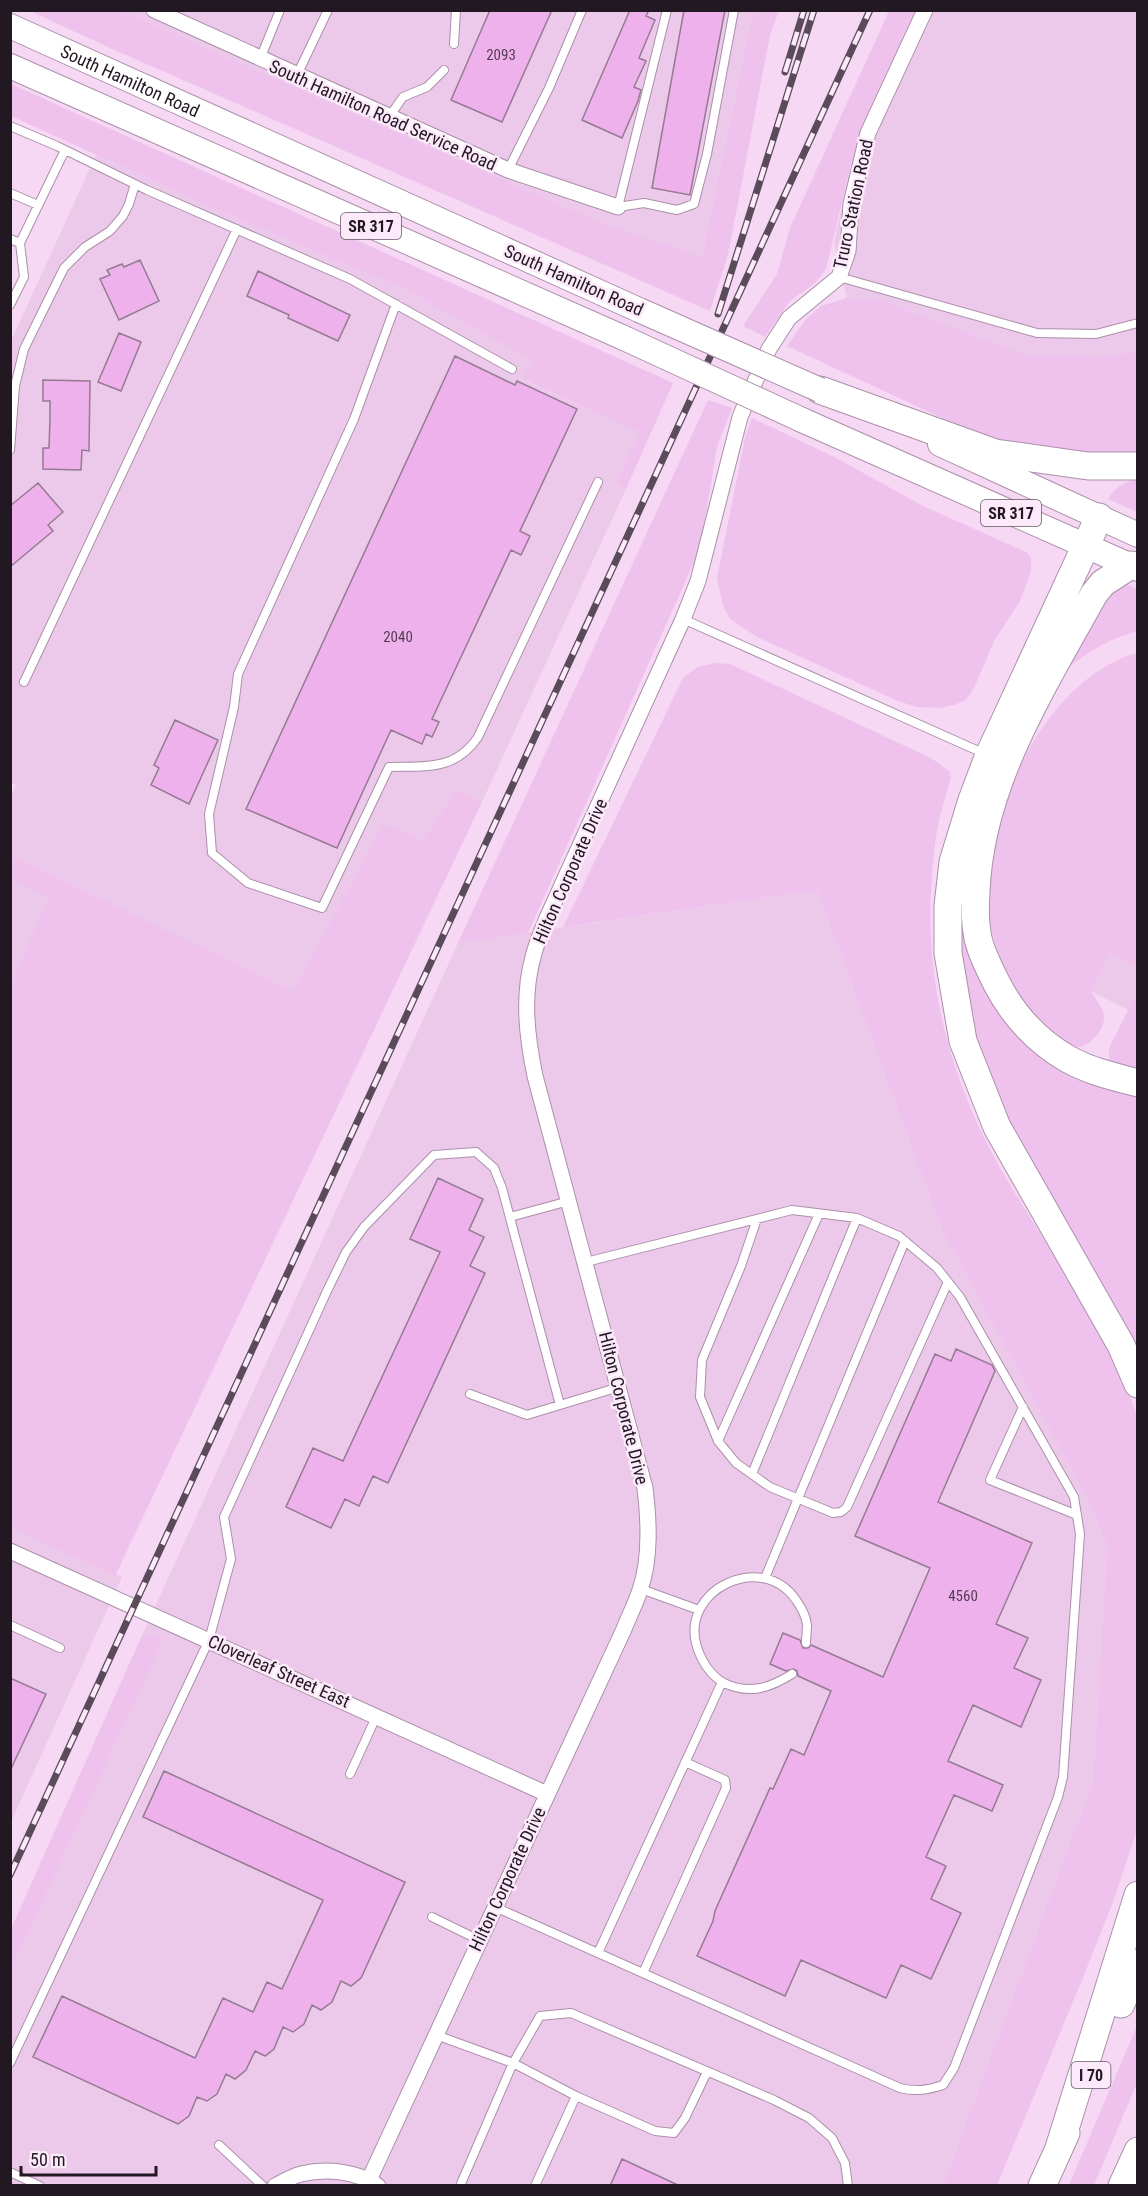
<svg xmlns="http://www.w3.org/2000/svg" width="1148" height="2196" viewBox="0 0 1148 2196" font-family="'Roboto Condensed',sans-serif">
	<rect width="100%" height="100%" fill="#f6d8f4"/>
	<path fill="#ecc9ea" d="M123,11H753L702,257L626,232L533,193Z
		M921,11H1137V349L1112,357L1029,356L881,300L847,298L834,242L852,160Z
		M96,155L211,207L402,288L533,361L523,380L639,432L616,482L626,489L482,802L456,790L422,840L383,823L293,991L11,855L10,798L16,785L10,782L11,341Z
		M11,879L50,896L11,982Z
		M817,890L943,1232L1087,1498L1107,1548L1093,1781L943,2185L11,2186V1970L162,1640L143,1633L458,943Z
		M1110,954L1137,968V992L1128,1010L1091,991Z
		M11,1526L122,1577L11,1822Z"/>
	<path fill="#efc1ed" d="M30,11H123L533,193L626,232L702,257L753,11H779L770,35L728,255L710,311L110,48Z
		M889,11H921L852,160L826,269L815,283L790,301L765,337L743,326L777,274L790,228Z
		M11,84L673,383L626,489L616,482L639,432L522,379L533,361L402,288L211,207L11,116Z
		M847,298L881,300L1029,356L1112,357L1137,349V453L1090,457L983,437L787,346L806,319L821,306Z
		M708,400L732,408L717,447L702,539L695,560L528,933L458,943Z
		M752,418L836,458L923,506L1026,552L1031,558V572L1020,601L994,641L974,688L966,700L954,705L940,708L917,707L898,701L757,637L730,619L723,606L717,578L745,438Z
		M1137,479V512L1108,499C1116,487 1123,482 1137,479Z
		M1095,578L1118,580L1137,589V631C1099,642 1074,661 1045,688L1073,601L1082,588Z
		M1137,653V968L1110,954L1091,991C1095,998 1102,1007 1104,1015C1106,1028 1090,1047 1078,1047C1068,1048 1045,1026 1038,1019C1010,989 994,954 989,913C977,823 1044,678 1137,653Z
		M716,663L730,664L931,758L949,771L951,778C946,795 940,813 937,831C918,953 940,1060 1000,1168C1022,1206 1047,1243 1068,1281C1094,1326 1122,1369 1138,1419L1137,1830L1113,1902L1080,1985L997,2185H943L1093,1781L1107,1547L1087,1498L943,1232L817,890L563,927L683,678L697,667Z
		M456,790L482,802L115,1576L11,1527V982L49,897L11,879V855L293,991L383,823L422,840Z
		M966,877L990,990L1137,1092V1354L1017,1148L979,1058L959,943L961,906Z
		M1137,992V1071L1109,1063V1048Z
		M143,1633L163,1640L11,1970V1929Z
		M1137,2026V2083L1094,2185H1069Z"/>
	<path fill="#efb1ec" stroke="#947a92" stroke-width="1.5" d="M490,10H552L502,122L451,100Z
		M630,10H649L646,16L655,20L639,58L646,61L634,87L641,90L638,101L622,138L582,120Z
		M684,10H725L690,195L652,188Z
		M140,260L159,301L119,320L100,279L110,275L107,270L122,264L124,267Z
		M258,271L350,315L338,341L288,318L289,315L247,296Z
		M119,333L141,342L121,391L98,382Z
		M455,356L515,385L517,381L577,409L520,531L530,536L521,555L511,550L432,719L439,722L432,737L426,734L422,744L391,730L337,848L246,809Z
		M43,380L90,381L89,451L82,450L81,470L43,469V448H49L50,418V401H43Z
		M38,483L63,512L48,525L53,531L10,567V506Z
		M175,720L218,740L189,804L151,785L159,768L154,765Z
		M438,1178L483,1199L469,1230L484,1237L470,1266L485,1273L388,1483L373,1476L359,1506L345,1499L331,1528L286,1507L313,1448L343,1461L440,1252L410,1239Z
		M956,1349L992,1365L995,1371L938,1502L1032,1543L996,1624L1028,1638L1014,1668L1041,1680L1021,1727L973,1705L948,1761L1003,1785L992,1811L954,1795L926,1857L946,1866L931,1899L961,1913L931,1979L901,1965L886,1998L801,1960L785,1996L697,1956L713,1921L715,1911L770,1788L773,1789L791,1749L804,1755L831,1691L798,1676L797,1671L794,1669L786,1671L770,1664L783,1633L800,1640L803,1648H808L811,1645L883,1677L930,1568L855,1536L935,1354L951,1361Z
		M10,1678L46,1694L10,1771Z
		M164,1771L405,1882L361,1978L351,1986L341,1981L332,2002L321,2010L312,2005L304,2024L293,2032L283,2027L274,2049L265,2056L255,2051L246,2070L235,2079L226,2074L217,2094L207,2101L197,2097L189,2116L178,2124L33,2057L62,1996L195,2058L223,1998L253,2012L267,1982L282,1989L323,1900L143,1817Z
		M622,2159L680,2186H610Z"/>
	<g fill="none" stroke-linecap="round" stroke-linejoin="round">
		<g stroke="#ab90a9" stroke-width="10">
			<path id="service" d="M667,10L618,207L644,203L677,210L694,204L707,154L734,10
				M454,44L456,10
				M260,59L280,10
				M297,75L328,10
				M389,117L403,97L427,87L444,70
				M10,126L57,146L147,190L350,279L512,369
				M508,170L549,88L582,10
				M10,193L38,205
				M10,239L20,243
				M839,277L1037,333L1096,334L1138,323
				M396,304L354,419L238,674L234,707L209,814L212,853L248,883L322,908L389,767C426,766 455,771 478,737L598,482
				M10,305L24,277L20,243L65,150
				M10,450L15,386L24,349L64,268L85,247L110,231L123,216L129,204L135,184
				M683,619L983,753
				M24,682L237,229
				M510,1217L569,1201
				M757,1219L741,1266L702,1360L700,1397L718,1441L736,1463L770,1487L833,1513L841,1512L847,1507L948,1282
				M470,1394L527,1415L560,1405
				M1023,1407L990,1480L1077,1515
				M718,1441L819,1214
				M752,1474L857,1218
				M765,1578L905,1241
				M641,1589L699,1610
				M10,1625L60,1648
				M792,1674C770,1688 749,1695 724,1683C710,1675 702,1662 697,1647C679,1590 762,1550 796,1600C801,1607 806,1616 807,1625C807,1631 806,1637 806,1643
				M350,1774L377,1715
				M495,1907L900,2088C916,2092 927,2090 943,2085L954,2068L1058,1797L1063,1777L1080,1534L1074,1497L960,1297L937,1268L899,1236L857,1218L792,1210L586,1262
				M432,1917L479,1940
				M598,1953L722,1682
				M643,1973L726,1788L725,1780L685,1762
				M436,2035L513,2063L540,2016L571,2013L774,2100L809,2118L832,2138L845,2163L848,2186
				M10,2063L209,1640L231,1559L224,1517L327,1291L346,1252L364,1227L434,1155L476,1152L494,1168L502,1188L560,1405L619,1387
				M219,2145L263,2186
				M10,2172L40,2186
				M460,2186L513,2063L576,2096
				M535,2186L576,2096L655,2131L674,2133L685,2118L707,2072"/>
		</g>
		<g stroke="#ab90a9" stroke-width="17">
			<path id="minor" d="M154,10L508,170L618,207
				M10,1551L547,1794
				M369,2180L624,1629C629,1616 636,1603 640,1590C651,1558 649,1521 645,1488L535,1076C527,1037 522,997 533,957C536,944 542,931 547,918L683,619L698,581L740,417L769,349L789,318L839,277L848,251L851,204L868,133L925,10
				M275,2186C283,2182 292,2176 301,2174C326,2168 357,2171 378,2186"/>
		</g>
		<g stroke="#ab90a9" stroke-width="26">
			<g id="primary">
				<path id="s1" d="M10,26L639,310"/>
				<path d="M10,66L624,338"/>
				<path d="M802,420L1138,569"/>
				<path d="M940,444L1138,535"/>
			</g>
		</g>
		<g stroke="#ab90a9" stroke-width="29">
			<path id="motorway" d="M820,390L995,453L1088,466H1138
				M1099,517L989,755L972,800L953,862L948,906V953L963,1041L997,1127L1121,1345L1138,1384
				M1131,565L1103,583L1094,594C1043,687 980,783 976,892C975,907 975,924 978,938C981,953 990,970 997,984C1013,1015 1038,1042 1068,1059C1089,1071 1115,1077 1138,1083
				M1121,2004L1138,1963
				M1059,2148L1138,1895
				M1042,2186L1066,2133
				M1122,2186L1138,2151"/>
		</g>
		<use href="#service" stroke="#fff" stroke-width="8"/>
		<use href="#minor" stroke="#fff" stroke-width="15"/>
		<use href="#primary" stroke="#fff" stroke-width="24"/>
		<use href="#motorway" stroke="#fff" stroke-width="27"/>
		<g stroke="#5a4b59" stroke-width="7">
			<path id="rail" d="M785,72L804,10
				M718,314L814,10
				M10,1875L870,10"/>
		</g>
		<use href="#rail" stroke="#fceafa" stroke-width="4.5" stroke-dasharray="14" stroke-linecap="butt"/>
		<g stroke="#ab90a9" stroke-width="26" stroke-linecap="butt">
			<path id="primary-bridge" d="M639,310L820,390
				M624,338L802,420"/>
		</g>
		<use href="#primary-bridge" stroke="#fff" stroke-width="24"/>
	</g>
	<g text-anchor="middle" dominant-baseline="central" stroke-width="5" stroke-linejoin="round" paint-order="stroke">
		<g font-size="15" fill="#553e54">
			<text x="501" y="55">2093</text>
			<text x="398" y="637">2040</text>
			<text x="963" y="1596">4560</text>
		</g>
		<g fill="#fceafa" stroke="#635763" stroke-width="1.5">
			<rect x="341" y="213" width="60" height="26" rx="4.5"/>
			<rect x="981" y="500" width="60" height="26" rx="4.5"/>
			<rect x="1071.5" y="2062" width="39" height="26" rx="4.5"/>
		</g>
		<g font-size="16" font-weight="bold" fill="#221822">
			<text x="371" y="226">SR 317</text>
			<text x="1011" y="513">SR 317</text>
			<text x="1091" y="2075">I 70</text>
		</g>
		<g font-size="18" fill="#221822" stroke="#fceafa">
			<text stroke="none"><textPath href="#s1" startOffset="132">South Hamilton Road</textPath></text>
			<text transform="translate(383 115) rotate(24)">South Hamilton Road Service Road</text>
			<text transform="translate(853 204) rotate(-78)">Truro Station Road</text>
			<text transform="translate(574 280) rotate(24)">South Hamilton Road</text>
			<text transform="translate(570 871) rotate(-66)">Hilton Corporate Drive</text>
			<text transform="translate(624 1408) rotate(76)">Hilton Corporate Drive</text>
			<text transform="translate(279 1671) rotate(24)">Cloverleaf Street East</text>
			<text transform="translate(507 1879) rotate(-65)">Hilton Corporate Drive</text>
		</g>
	</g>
	<rect width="1148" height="2196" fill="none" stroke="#221822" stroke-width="24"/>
	<path d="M21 2166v9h135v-9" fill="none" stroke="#221822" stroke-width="3"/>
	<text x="30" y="2166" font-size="18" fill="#221822" stroke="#fceafa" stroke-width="4.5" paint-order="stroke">50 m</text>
</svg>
